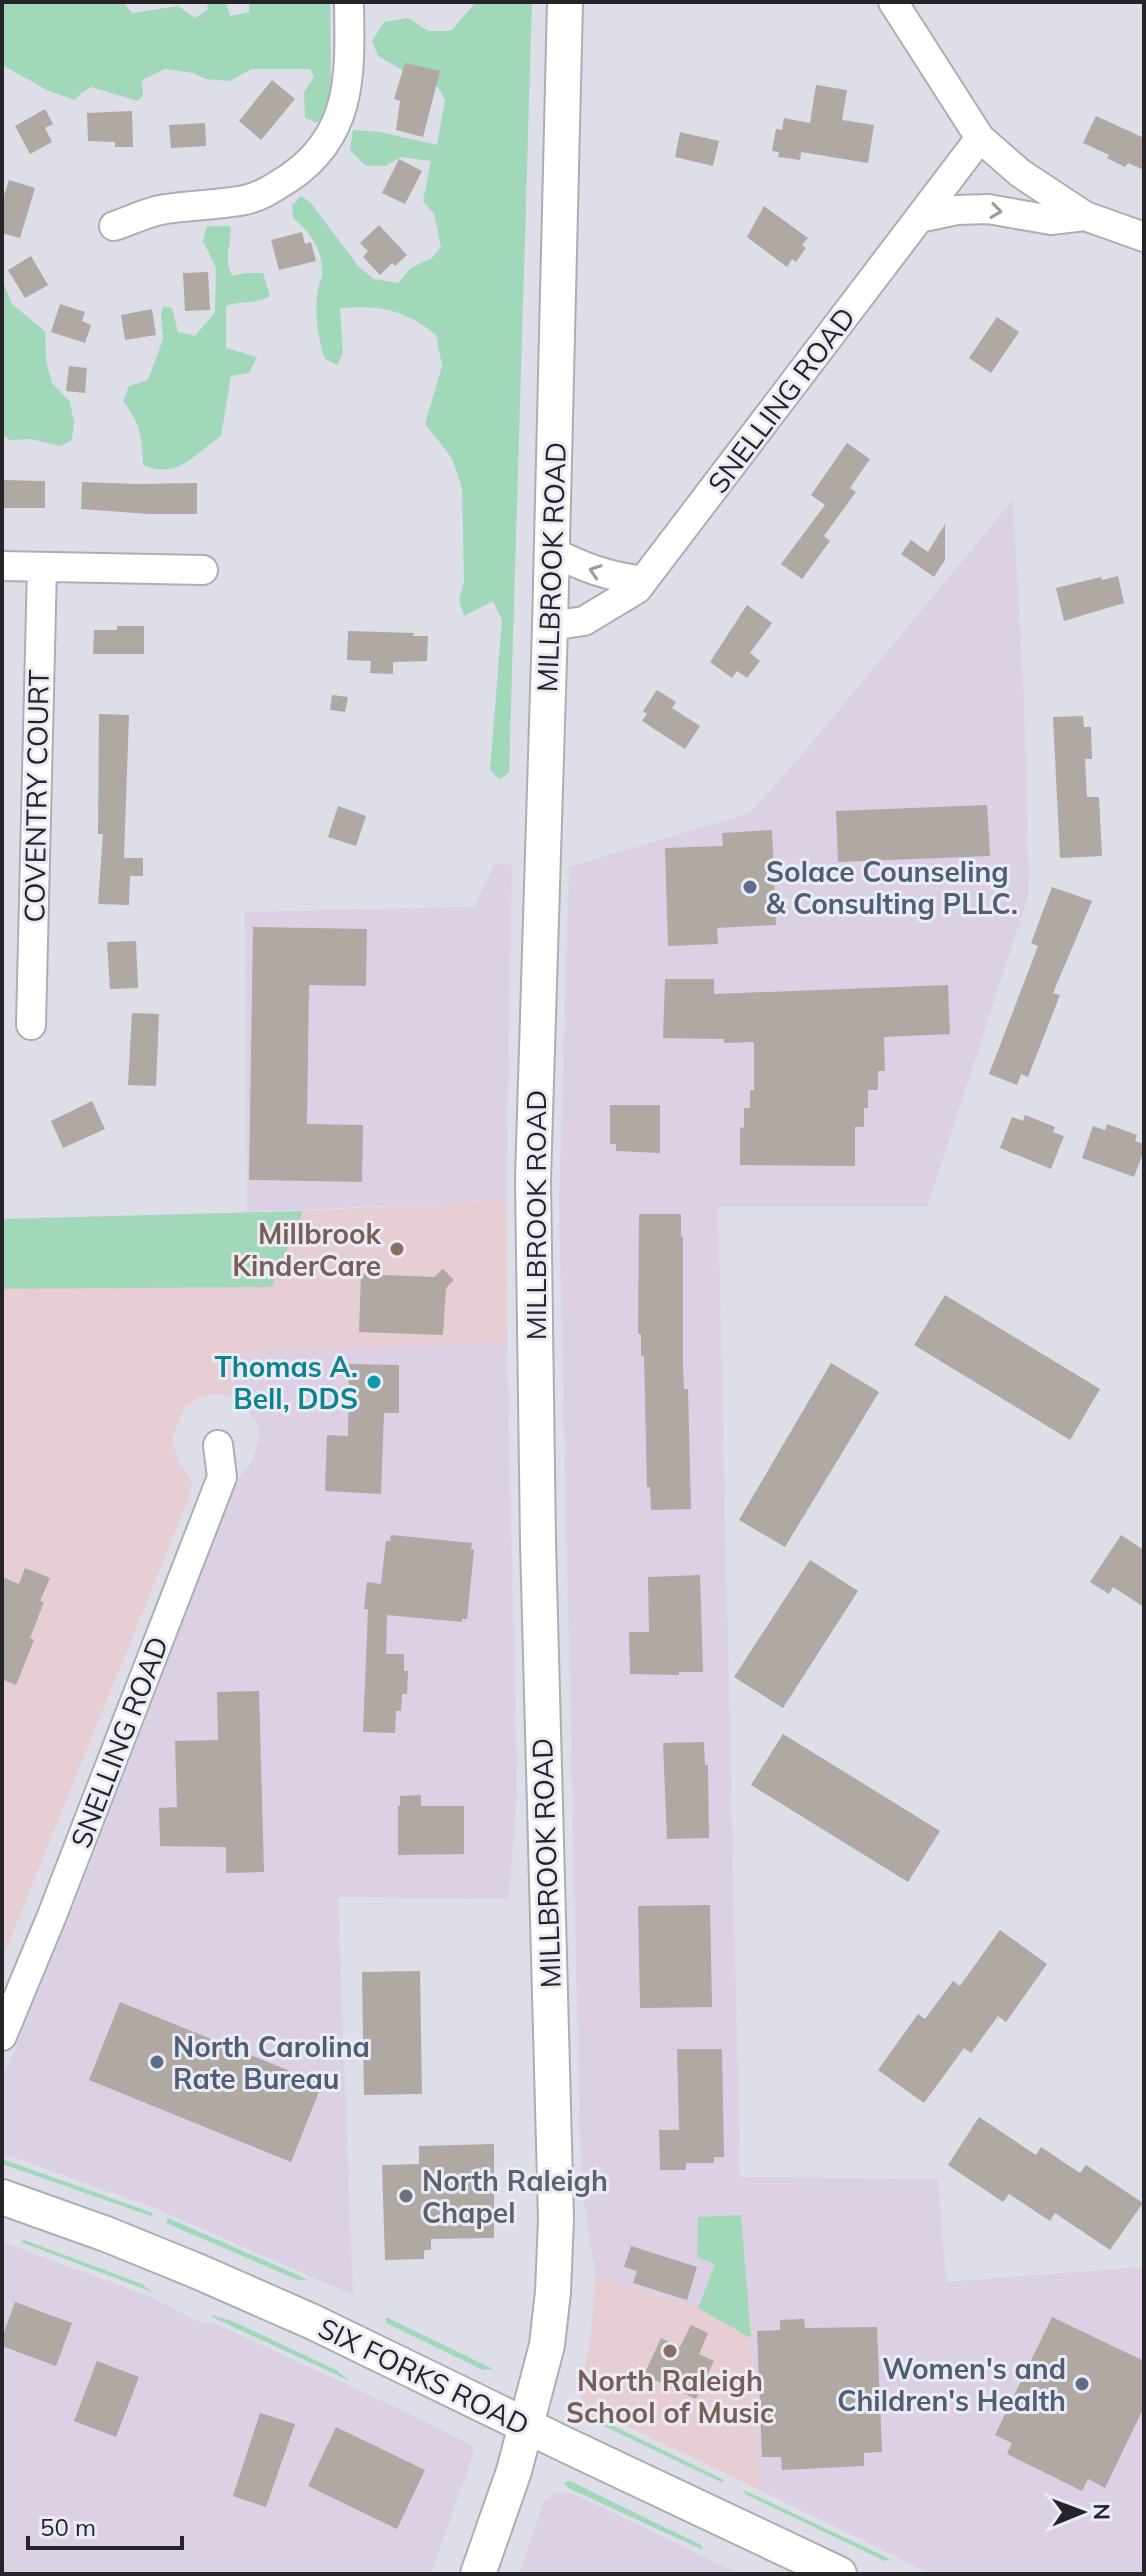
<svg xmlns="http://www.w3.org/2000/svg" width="1146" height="2576" viewBox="0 0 1146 2576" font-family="Mulish,sans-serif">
	<rect width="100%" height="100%" fill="#dddee7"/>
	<path fill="#dbd0e4" d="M1013,500L1024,702L1029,894L927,1207H718L740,2177L938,2179L946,2282L1144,2267V2574H932L762,2491L741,2215L715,2263L698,2308L595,2275L581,2181L559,1207L569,867L750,813L799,758Z
		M495,863L512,865L506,1200L247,1212L245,912L474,907Z
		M507,1342L517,1788L509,1899L343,1897L338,1899L353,2295L157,2209L2,2153V2080L80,1891L237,1480L253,1460L259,1437L258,1425L243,1404L228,1396L245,1353Z
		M2,2242L151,2297L201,2323L211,2322L408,2413L471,2445L474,2452L431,2574H2Z
		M564,2492L572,2493L740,2574H519L544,2502L555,2493Z"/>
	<path fill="#e7cdd4" d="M506,1200L507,1342L245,1353L228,1396L216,1394L198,1398L184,1408L172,1438L178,1462L192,1481L190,1495L2,1959V1219L303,1211Z
		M741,2215L762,2491L588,2408L583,2404L580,2394L591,2337L595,2275L698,2308L715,2264L697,2257L698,2217Z"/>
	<path fill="#a2d8ba" d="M12,2H123L132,13L178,6L195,18L207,10L208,2H226L230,16L249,12V2H330L331,78L328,108L317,123L305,118L304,92L314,77L310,69H252L229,81L206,79L193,73L165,69L142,80L143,95L138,101L91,87L81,93L75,100L49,91L2,65V4Z
		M476,2H532L509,773L499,779L490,770L502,620L493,601L464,616L459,600L464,582L462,488L452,458L425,424L442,366L436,335C405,309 379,305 340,308L343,353L337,365L325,359C318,340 315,317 317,297C317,288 322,280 322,272C322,248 310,232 293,218L292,205L301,196L310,202L359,267L374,279L398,283L411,268L432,258L441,247L434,214L423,201L431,161L400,157L386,166H366L350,150L353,130L380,132L437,145L445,100L438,87L414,77L378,56L372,41L384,22L408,18L428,31H451Z
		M207,226H230C233,244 222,256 232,276L247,273H263L270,296C256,305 241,300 226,306V348L257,357L249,373L231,376L221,436C193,455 178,480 143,465C142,436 141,425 123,401L129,386L148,380L163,339L161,316L163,306L172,308L178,332L195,336L215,312L216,268L203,241Z
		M2,280L12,304L45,331L46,361L52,383L70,402L74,422L72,440L60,446L31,439L9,440L2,433Z
		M303,1211L272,1287L2,1289V1219Z
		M2,2159L153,2213L151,2216L2,2164Z
		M741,2215L751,2338L698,2308L715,2264L697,2257L698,2217Z
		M168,2218L300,2276L307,2280H298L166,2223Z
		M24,2240L142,2284L152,2292L21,2242Z
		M212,2315L232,2321L336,2370L350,2381L212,2317Z
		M386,2317L493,2369L483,2370L386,2323Z
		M583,2411L724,2480L721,2482L581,2415Z
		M570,2481L701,2545L703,2550L568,2488L564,2482Z
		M744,2490L890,2559L885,2561L751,2497L745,2494Z"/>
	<path fill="#b0a8a2" d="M405,63L440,71L423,137L396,130L400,101L394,99Z
		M272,80L295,99L261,140L239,121Z
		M816,85L847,90L842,120L874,125L868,163L801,152L800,160L778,157L779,152L772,151L776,129L782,130L784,118L810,123Z
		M45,109L53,124L45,128L52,142L30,154L15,126Z
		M132,111L133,147H115V142L88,141L87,113Z
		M1096,116L1144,138V170L1128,163L1125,167L1107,158L1109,155L1083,143Z
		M205,123L206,146L171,148L169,125Z
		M680,132L719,141L713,166L675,157Z
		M399,159L422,171L405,204L382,193Z
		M9,180L35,188L20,238L2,233V202Z
		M764,206L808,238L802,245L806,248L796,262L792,259L787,267L747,237Z
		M379,225L407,255L395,266L392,263L380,275L363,257L368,251L360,243Z
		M302,232L305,244L311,242L316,261L279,270L271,240Z
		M31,256L48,285L25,298L8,270Z
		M208,272L210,310L185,311L183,273Z
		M60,304L85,312L82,321L91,325L85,343L51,332Z
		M152,309L156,335L125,340L121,315Z
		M997,317L1019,332L991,373L969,358Z
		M69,366L87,368L85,393L66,391Z
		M847,443L870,459L850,488L856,492L824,536L830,541L802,579L781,564L825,505L811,495Z
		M2,480L45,481V508H2Z
		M82,482L137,484L197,483V514H149L81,509Z
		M945,524V560L934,577L901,554L911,540L928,552Z
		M1118,576L1124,603L1064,621L1056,588L1101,577L1102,580Z
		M747,605L772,623L750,653L760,661L747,678L737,671L732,678L710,662Z
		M117,626H144V654H93L94,630H117Z
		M348,631L414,633L413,636H428L427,661L393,662V674L370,673L371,661L347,660Z
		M657,690L676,702L672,708L700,726L685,749L642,721L647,714L643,711Z
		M332,695L348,697L345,712L330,710Z
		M99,714L129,715L124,858H143V876H130L129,905L98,904L103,834H98Z
		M1083,716L1084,727H1091L1092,759H1085L1087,797H1099L1102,856L1060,858L1053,717Z
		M987,805L990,856L838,862L836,811Z
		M338,806L366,816L356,846L328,837Z
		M772,830L776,925L717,928L718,944L668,946L665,848L723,846L722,833Z
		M1052,887L1092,901L1053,993L1060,995L1028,1077L1021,1074L1017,1085L989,1074L1038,946L1031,943Z
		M253,927L367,929L366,986L309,985L307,1124L363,1125L362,1182L249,1180Z
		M136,941L138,988L110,989L107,942Z
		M665,979H714V994L948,985L950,1034L884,1037L885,1071H878V1090H868V1108H864V1127H855V1166L740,1165V1127L744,1128V1108H750V1090H754V1042L724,1043V1039L663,1038Z
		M132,1013L159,1014L156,1086L128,1085Z
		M92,1101L105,1129L63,1148L51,1121Z
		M610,1105H660V1153L616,1151V1144H610Z
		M1025,1115L1055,1127L1053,1132L1064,1136L1051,1169L1000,1148L1012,1117L1023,1121Z
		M1107,1124L1137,1135L1135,1141L1144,1144V1150L1134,1177L1082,1158L1093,1126L1105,1130Z
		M639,1214H681V1237H683V1367L684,1389H688L691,1509L651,1510L650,1487H647L644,1356H641V1334H638Z
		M443,1269L454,1280L446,1288L443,1335L359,1332L361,1274L434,1277Z
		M945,1295L1100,1389L1070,1440L914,1345Z
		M831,1363L879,1392L785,1547L739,1520Z
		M349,1364L399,1365V1413H384L381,1494L325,1491L327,1435L348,1436Z
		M391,1535L472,1543L471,1549L474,1550L467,1619H462V1622L387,1615L386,1654H404V1671H408L407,1694H402L401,1711H396L395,1733L363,1732L368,1609H364L367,1582L381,1584L386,1541H390Z
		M1121,1535L1144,1550V1607L1113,1587L1109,1594L1090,1582Z
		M810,1560L858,1591L783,1708L734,1677Z
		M25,1568L50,1578L40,1601L44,1602L30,1638L34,1640L16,1685L2,1679V1577L19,1584Z
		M700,1575L703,1672H679V1675L630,1674L629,1632H649L648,1577Z
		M259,1691L264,1872L226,1873V1847L160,1846L159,1808L177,1807L175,1741L218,1740L217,1692Z
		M783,1734L940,1831L908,1882L751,1785Z
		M704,1742L705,1765H708L709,1838L667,1839L663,1743Z
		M421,1795V1806H464V1854L398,1855V1806H400V1796Z
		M710,1905L712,2007L640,2008L638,1906Z
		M1000,1930L1047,1964L1006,2022L998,2016L971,2053L964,2048L924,2103L878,2070L918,2014L925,2019L953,1981L960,1986Z
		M420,1971L422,2094L364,2095L362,1972Z
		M120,2002L322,2084L291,2162L89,2080Z
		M677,2049H722L724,2157H714V2163H686V2170H660L659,2130H679Z
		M979,2117L1036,2155L1041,2147L1080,2173L1086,2165L1143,2203L1110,2250L1055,2213L1050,2221L1009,2194L1003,2202L948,2165Z
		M494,2144V2238L431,2239V2250H424V2259L385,2260L382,2165L419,2164V2146Z
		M631,2246L697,2267L687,2300L633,2283L637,2271L624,2267Z
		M15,2302L72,2323L56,2366L2,2346V2338Z
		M1052,2317L1144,2361V2407L1105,2488L1088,2479L1082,2491L1007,2454L1012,2443L995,2435Z
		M804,2319L805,2328L877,2327L882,2452L864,2453V2466L782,2470L781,2457H762L757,2331L780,2330V2320Z
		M691,2325L708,2333L699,2354L714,2361L696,2399L644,2375L661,2338L680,2347Z
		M97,2361L139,2377L116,2437L74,2421Z
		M260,2413L295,2424L266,2507L233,2496Z
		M336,2427L425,2470L397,2529L308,2486Z"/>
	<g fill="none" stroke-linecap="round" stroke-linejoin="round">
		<g stroke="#acaeb6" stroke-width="32">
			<path id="minor" d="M893,2L980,138L1020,173L1085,216L1144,237
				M919,218L957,210L988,209L1051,220L1085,216
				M114,226C130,221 149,211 166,209C193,205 219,205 245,200C262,196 275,187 289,178C354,134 350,72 349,2
				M551,551C587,569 604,575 643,581
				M2,566L203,570
				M550,626L584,621L637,589L980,138
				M31,1025L42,567
				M2,2036L51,1918L222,1477L218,1445"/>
		</g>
		<g stroke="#acaeb6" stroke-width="38">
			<path id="major" d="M2,2197L106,2234L197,2271L313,2322L566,2445L839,2574
				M478,2574L514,2471L547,2345L553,2292L556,2219L538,1543L533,1179L550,626L565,2"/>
		</g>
		<use href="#minor" stroke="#fff" stroke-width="28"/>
		<use href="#major" stroke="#fff" stroke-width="34"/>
	</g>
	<defs><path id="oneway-chevron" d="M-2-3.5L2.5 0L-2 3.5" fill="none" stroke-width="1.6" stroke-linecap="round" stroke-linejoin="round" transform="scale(2)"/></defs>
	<g stroke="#9d9d9f">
		<use href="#oneway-chevron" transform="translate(996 211) rotate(8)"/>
		<use href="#oneway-chevron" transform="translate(595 571) rotate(-161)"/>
	</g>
	<g fill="#5c6f8a" stroke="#eaebf4" stroke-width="3">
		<circle cx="750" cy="887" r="8"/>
		<circle cx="157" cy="2062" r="8"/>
		<circle cx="1082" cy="2384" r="8"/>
	</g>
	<g fill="#8d6e63" stroke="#eaebf4" stroke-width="3">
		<circle cx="397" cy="1249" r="8"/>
		<circle cx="670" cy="2351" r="8"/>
	</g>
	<circle fill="#0f9aa8" stroke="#eaebf4" stroke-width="3" cx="374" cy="1382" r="8"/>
	<circle fill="#6b7280" stroke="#eaebf4" stroke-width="3" cx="406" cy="2196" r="8"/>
	<g text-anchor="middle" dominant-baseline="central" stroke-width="6" stroke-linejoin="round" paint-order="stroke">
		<g font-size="28" fill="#252529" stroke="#eaebf4">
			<text transform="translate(781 400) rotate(-53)">SNELLING ROAD</text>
			<text transform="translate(551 567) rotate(-88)">MILLBROOK ROAD</text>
			<text transform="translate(36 796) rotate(-89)">COVENTRY COURT</text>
			<text transform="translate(535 1215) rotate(-90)">MILLBROOK ROAD</text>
			<text transform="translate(119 1742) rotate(-69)">SNELLING ROAD</text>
			<text transform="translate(546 1863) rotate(-92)">MILLBROOK ROAD</text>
			<text transform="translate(424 2376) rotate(26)">SIX FORKS ROAD</text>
		</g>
		<g font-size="28" font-weight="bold" fill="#4e5e75" stroke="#eaebf4" text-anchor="start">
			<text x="766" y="871">Solace Counseling<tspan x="766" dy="32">&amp; Consulting PLLC.</tspan></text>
			<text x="173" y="2046">North Carolina<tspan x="173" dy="32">Rate Bureau</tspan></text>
			<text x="1066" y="2368" text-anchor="end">Women's and<tspan x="1066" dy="32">Children's Health</tspan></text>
		</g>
		<g font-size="28" font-weight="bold" fill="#785e54" stroke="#eaebf4" text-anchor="end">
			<text x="381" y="1233">Millbrook<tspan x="381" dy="32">KinderCare</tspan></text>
			<text x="670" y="2380" text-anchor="middle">North Raleigh<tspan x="670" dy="32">School of Music</tspan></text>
		</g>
		<g font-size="28" font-weight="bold" fill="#0d838f" stroke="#eaebf4" text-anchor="end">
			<text x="358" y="1366">Thomas A.<tspan x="358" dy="32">Bell, DDS</tspan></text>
		</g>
		<g font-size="28" font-weight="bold" fill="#5b616d" stroke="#eaebf4" text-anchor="start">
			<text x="422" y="2180">North Raleigh<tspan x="422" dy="32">Chapel</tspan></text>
		</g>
	</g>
	<rect width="1146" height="2576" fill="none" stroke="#252529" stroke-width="8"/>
	<g transform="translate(1082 2512) rotate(89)" stroke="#eaebf4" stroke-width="6" paint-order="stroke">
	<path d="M0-6L14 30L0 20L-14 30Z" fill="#252529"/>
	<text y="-12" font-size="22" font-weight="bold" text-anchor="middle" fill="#252529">N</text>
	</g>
	<path d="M28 2536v12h154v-12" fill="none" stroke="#252529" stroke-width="4"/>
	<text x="40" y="2536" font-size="24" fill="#252529" stroke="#eaebf4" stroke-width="6" paint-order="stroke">50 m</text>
</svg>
